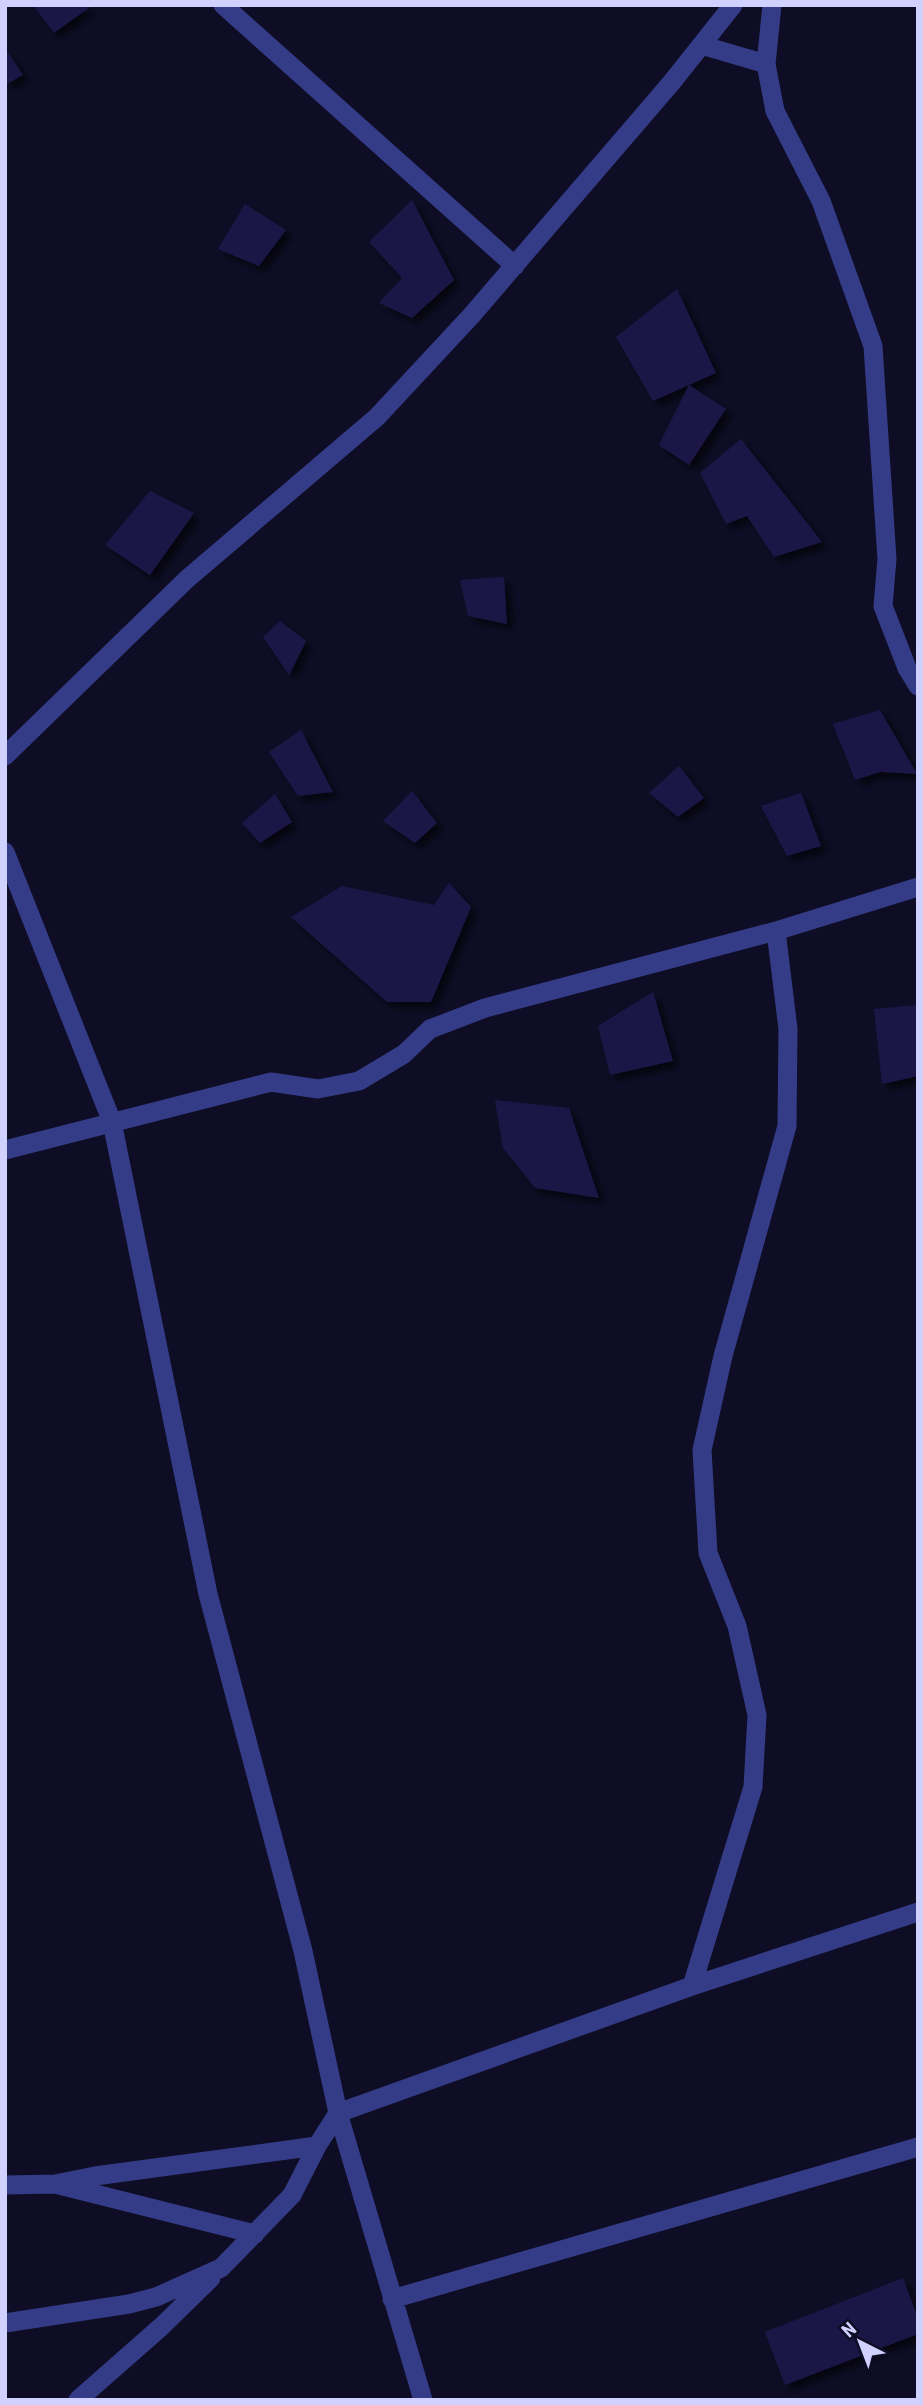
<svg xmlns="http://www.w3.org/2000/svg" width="923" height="2405" viewBox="0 0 923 2405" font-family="'Roboto Condensed',sans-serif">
	<defs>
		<filter id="shadow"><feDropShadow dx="6" dy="6" stdDeviation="3.5" flood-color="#0009"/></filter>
	</defs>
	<rect width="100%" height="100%" fill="#0e0d25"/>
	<path fill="#1c1847" filter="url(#shadow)" d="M33,5H89L90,7L54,33Z
		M5,48L23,75L5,85Z
		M412,200L454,280L412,318L379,303L402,278L369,242Z
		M245,204L286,230L259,266L218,249Z
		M677,289L716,373L653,401L616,337Z
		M689,385L726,409L689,465L659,445Z
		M741,439L822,542L774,557L747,516L726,524L700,473Z
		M150,491L194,513L150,575L105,545Z
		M504,577L507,624L468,616L460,580Z
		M280,621L306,641L289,675L263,637Z
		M880,710L917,774L880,772L855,780L833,724Z
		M301,730L333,792L298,796L269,752Z
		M679,766L704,798L678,817L649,793Z
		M412,791L437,823L415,843L383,821Z
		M801,793L821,846L787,856L761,806Z
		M275,794L292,822L260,843L242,823Z
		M449,883L471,907L431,1002H387L291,917L342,886L434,905Z
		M653,992L673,1061L610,1075L598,1026Z
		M918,1005V1076L882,1084L874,1009Z
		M495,1100L569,1108L599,1198L535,1188L503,1148Z
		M903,2278L918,2318V2334L785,2385L765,2332Z"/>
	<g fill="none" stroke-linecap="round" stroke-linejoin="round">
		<path stroke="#353c87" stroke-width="19" d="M223,5L515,266
			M772,5L766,64L775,111L821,201L873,346L887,559L883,606L907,668L918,686
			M701,45L766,64
			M5,756L187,579L377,417L471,316L672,82L733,5
			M5,852L112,1122L208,1594L303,1951L338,2113L317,2146L292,2195L221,2268L156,2297L129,2304L5,2323
			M5,1150L271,1082L318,1089L359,1081L404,1054L430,1029L485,1008L776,931L918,887
			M692,1986L753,1787L757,1715L737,1626L708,1553L702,1450L723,1356L787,1126L788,1029L776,931
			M5,2185L55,2184L95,2176L317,2146
			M59,2185L255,2234
			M392,2299L918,2147
			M78,2400L162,2326L211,2278
			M423,2400L338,2113L692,1986L918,1912"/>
	</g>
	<rect width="923" height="2405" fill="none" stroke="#d1d1ff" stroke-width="14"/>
	<g transform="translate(860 2342) rotate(318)" stroke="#0e0d25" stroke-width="5" paint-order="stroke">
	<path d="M0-5L12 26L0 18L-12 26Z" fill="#d1d1ff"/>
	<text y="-10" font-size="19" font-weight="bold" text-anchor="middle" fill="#d1d1ff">N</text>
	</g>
</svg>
